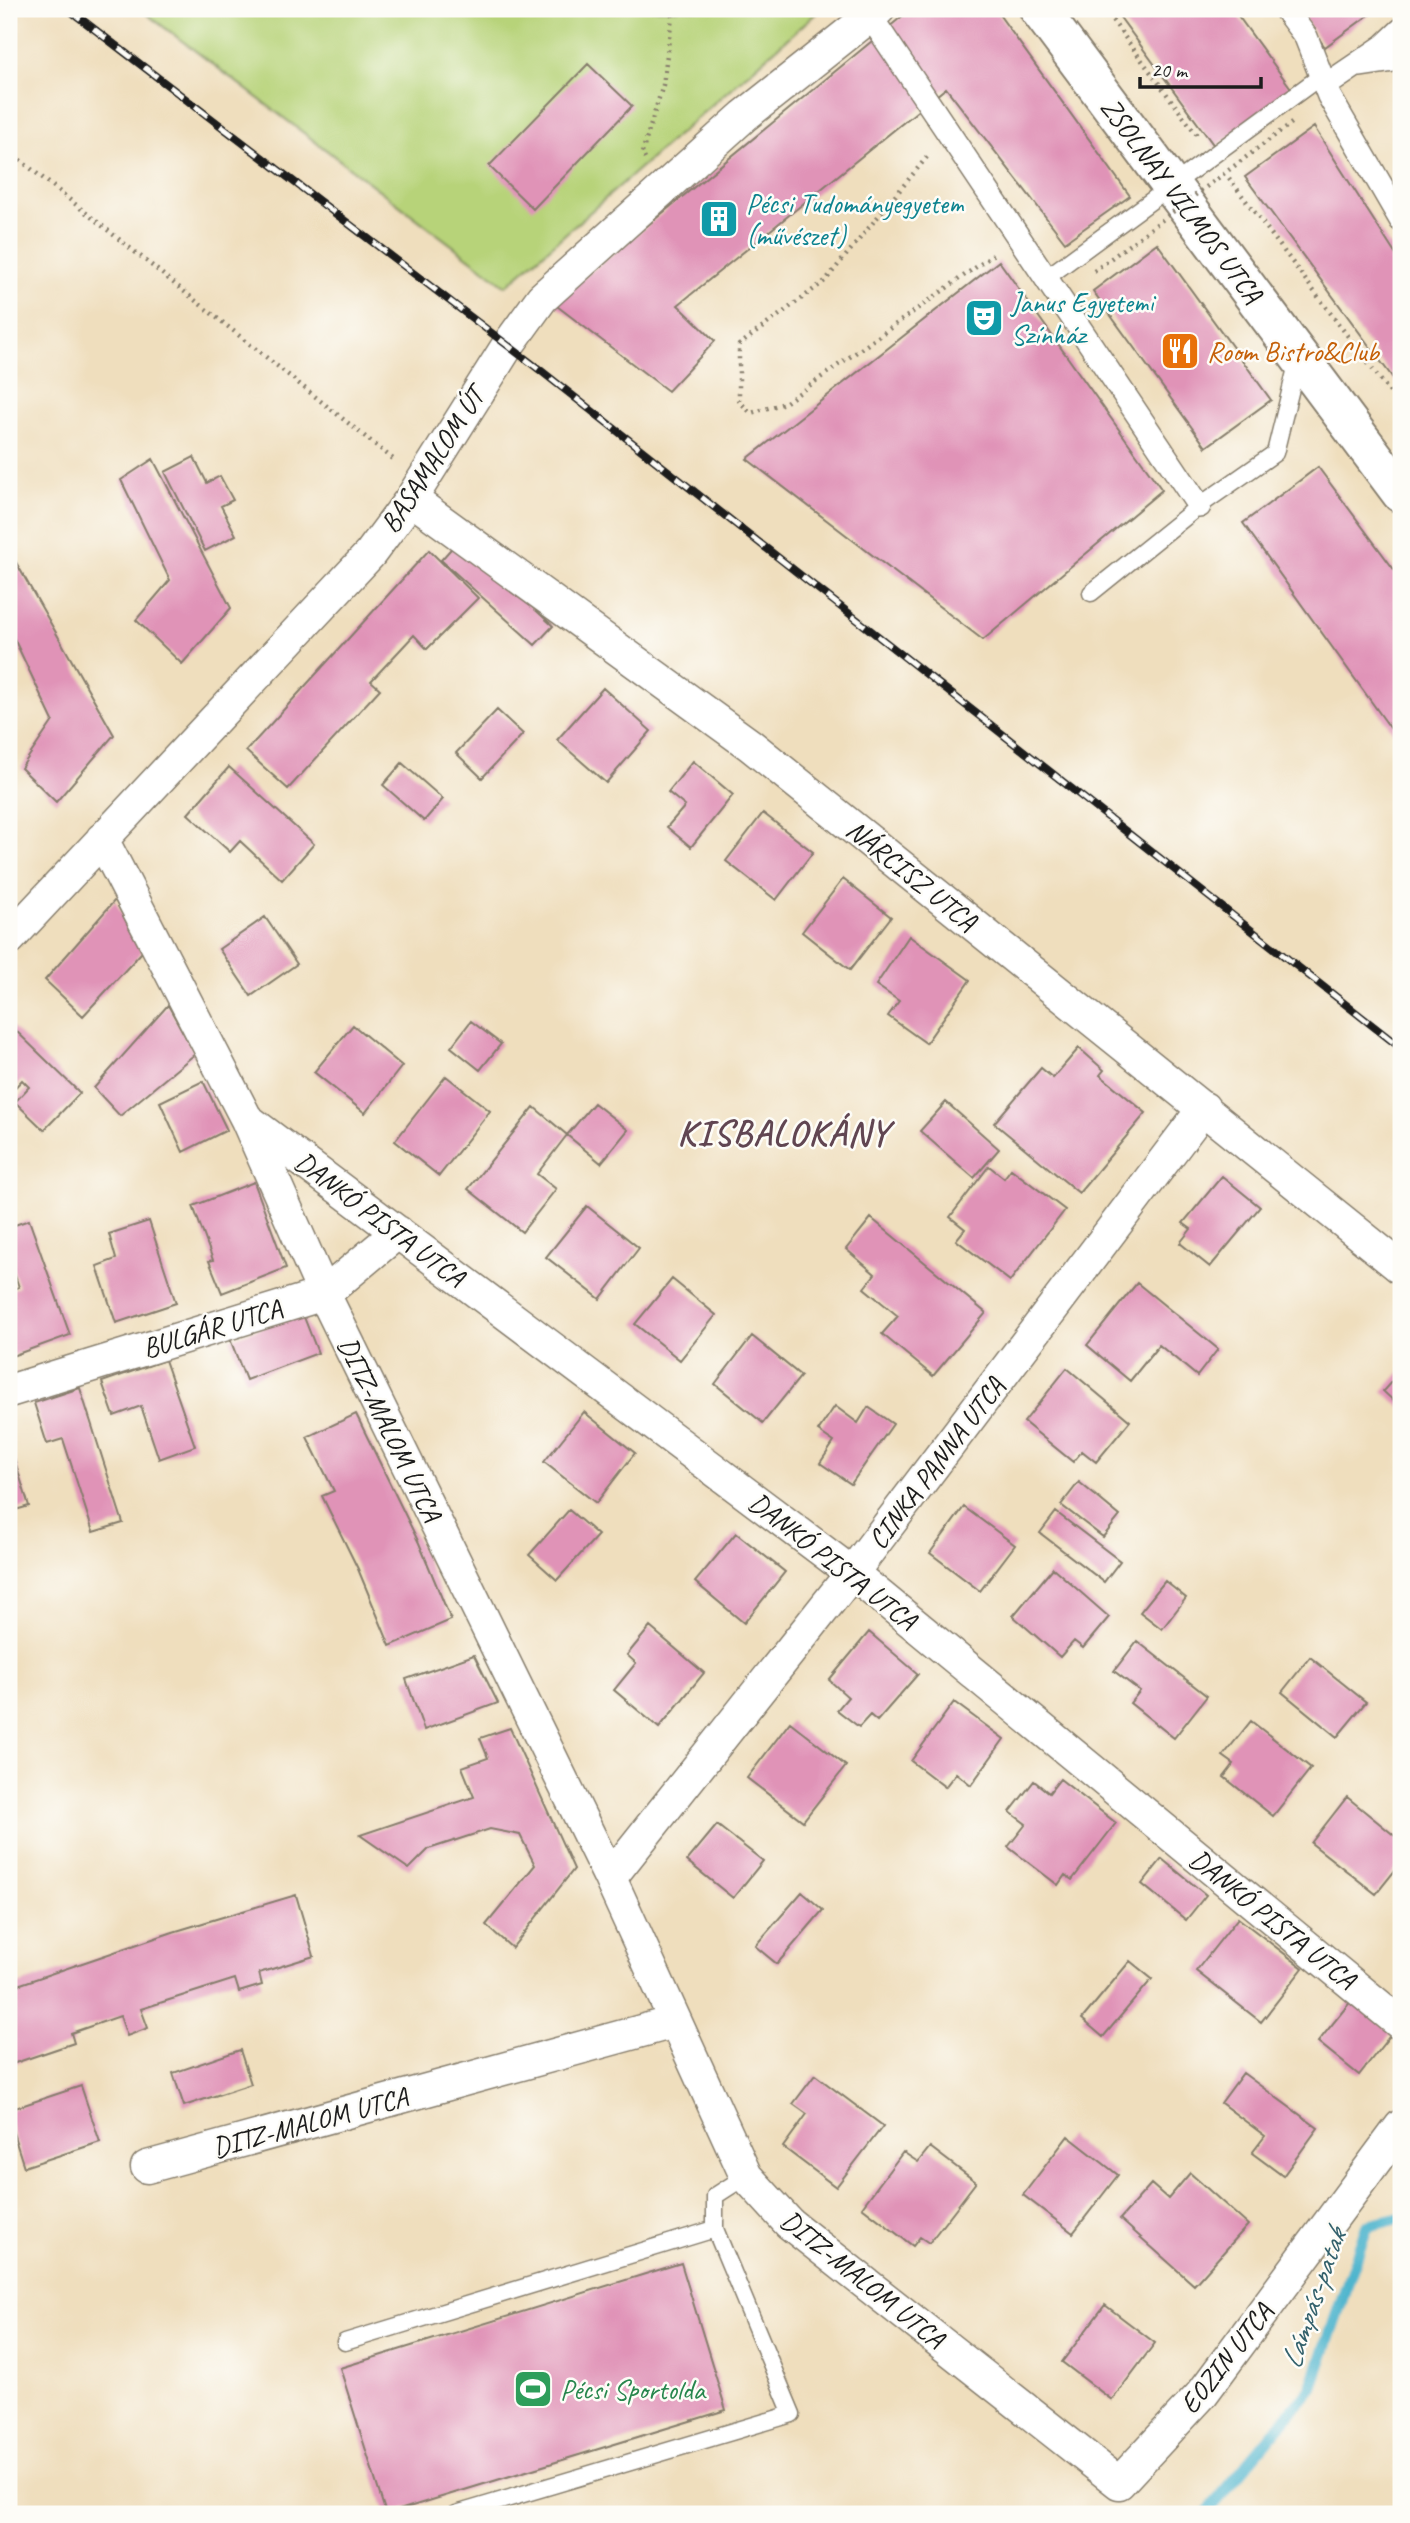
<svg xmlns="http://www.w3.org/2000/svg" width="1410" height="2523" viewBox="0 0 1410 2523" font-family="Caveat,sans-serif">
	<rect width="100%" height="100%" fill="#fdfcf7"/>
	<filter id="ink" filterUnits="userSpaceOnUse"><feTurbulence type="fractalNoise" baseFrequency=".0143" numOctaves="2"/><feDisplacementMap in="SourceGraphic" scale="14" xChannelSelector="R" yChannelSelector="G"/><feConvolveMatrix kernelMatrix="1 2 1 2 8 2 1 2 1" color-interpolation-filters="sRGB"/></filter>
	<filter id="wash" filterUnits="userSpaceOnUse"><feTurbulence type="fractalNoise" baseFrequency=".00686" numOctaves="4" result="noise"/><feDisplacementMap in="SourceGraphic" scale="28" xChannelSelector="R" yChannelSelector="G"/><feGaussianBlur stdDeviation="1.57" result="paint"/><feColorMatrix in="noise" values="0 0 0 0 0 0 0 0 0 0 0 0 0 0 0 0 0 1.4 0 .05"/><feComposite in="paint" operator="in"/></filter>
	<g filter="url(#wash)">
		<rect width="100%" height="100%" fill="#efdebd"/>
		<path fill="#b7d379" stroke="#6a784a" stroke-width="2" d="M140,9H821L506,286Z"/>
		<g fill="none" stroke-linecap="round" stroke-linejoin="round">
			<path stroke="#4fb5ce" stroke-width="12" d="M1206,2514L1312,2387L1367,2226L1401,2218"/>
		</g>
		<g id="blocks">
			<path fill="#e093b7" d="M911,9H995L1130,196L1065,242L946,88L678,305L715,341L668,391L553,303Z
				M1114,9H1233L1293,91L1215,147Z
				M1297,9H1377L1325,47Z
				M588,64L632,106L533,209L489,166Z
				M1314,127L1401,263V389L1245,177Z
				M1157,243L1271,400L1206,447L1093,291Z
				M999,261L1162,490L983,640L747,459Z
				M194,457L207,483L220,476L233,500L221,506L236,535L205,551L165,472Z
				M153,459L231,608L182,664L136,620L170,580L121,480Z
				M1318,467L1401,579V743L1243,523Z
				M459,540L553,626L535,645L441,560Z
				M9,550L114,735L56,802L21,768L53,721L9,628Z
				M429,550L478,598L427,649L414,635L371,681L380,689L288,789L246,751Z
				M603,688L651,731L606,783L557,740Z
				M497,710L523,734L482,778L456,753Z
				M693,761L733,795L691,847L667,827L685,806L668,792Z
				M402,763L443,799L424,821L383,785Z
				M229,767L314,844L282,880L240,841L230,852L188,814Z
				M763,813L813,852L776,900L726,861Z
				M843,879L891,917L850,970L802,932Z
				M115,900L142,952L83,1016L45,980Z
				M265,917L297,964L251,996L219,949Z
				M909,936L970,980L926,1043L888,1016L899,1001L876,985Z
				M168,1005L195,1054L120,1116L94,1088Z
				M471,1021L501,1044L480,1070L451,1047Z
				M9,1024L80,1093L44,1130L15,1102L29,1087L22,1080L9,1094Z
				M353,1025L402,1066L365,1113L314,1072Z
				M1079,1048L1104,1070L1100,1075L1146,1113L1079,1193L994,1123L1041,1068L1053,1078Z
				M446,1076L490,1111L439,1176L395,1141Z
				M203,1081L227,1130L183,1152L160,1102Z
				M946,1102L999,1149L974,1178L920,1131Z
				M594,1103L628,1130L601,1163L567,1135Z
				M534,1107L567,1135L537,1174L556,1189L522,1232L468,1189Z
				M989,1166L1004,1178L1011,1169L1065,1210L1010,1281L956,1240L965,1229L950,1217Z
				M1222,1176L1260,1207L1210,1267L1180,1243L1191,1229L1183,1223Z
				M254,1182L286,1268L222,1293L209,1261L213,1260L193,1206Z
				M587,1206L639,1248L600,1299L546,1257Z
				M871,1218L986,1313L933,1376L882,1334L898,1316L864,1288L875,1274L846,1249Z
				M29,1220L70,1335L9,1357V1290L19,1287L9,1259V1227Z
				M149,1221L176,1303L116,1323L97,1266L116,1259L109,1234Z
				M672,1279L716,1315L680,1360L635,1324Z
				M1137,1283L1218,1349L1197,1376L1159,1345L1130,1381L1087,1345Z
				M302,1312L318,1353L246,1380L230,1339Z
				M752,1336L801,1376L763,1423L715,1384Z
				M165,1360L195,1446L159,1459L141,1406L114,1416L102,1382Z
				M1067,1368L1130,1421L1096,1462L1082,1451L1073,1462L1024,1422Z
				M1401,1371V1408L1383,1391Z
				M80,1388L123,1523L93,1532L63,1439L47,1444L34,1403Z
				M835,1406L858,1423L868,1407L893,1424L851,1484L820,1463L834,1442L818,1431Z
				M584,1412L635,1453L596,1503L544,1462Z
				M356,1414L419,1543L451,1620L390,1646L358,1569L322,1496L334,1491L307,1437Z
				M9,1442L29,1506L9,1512Z
				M1079,1482L1120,1516L1103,1537L1061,1505Z
				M964,1507L1015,1545L980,1591L930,1553Z
				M569,1510L598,1535L557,1580L529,1555Z
				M1056,1512L1120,1561L1104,1582L1040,1533Z
				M736,1533L785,1572L744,1623L695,1582Z
				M1053,1568L1109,1617L1083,1648L1074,1641L1060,1657L1013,1616Z
				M1165,1581L1186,1598L1162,1629L1140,1612Z
				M650,1627L704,1673L659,1728L614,1690L636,1663L627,1655Z
				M869,1632L918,1674L877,1721L870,1715L859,1727L837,1710L848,1697L829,1680Z
				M1137,1641L1207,1696L1174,1738L1130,1703L1140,1691L1114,1671Z
				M474,1655L498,1703L424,1730L406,1679Z
				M1310,1657L1366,1702L1337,1737L1282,1692Z
				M954,1702L1004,1739L971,1785L956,1773L945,1787L911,1761Z
				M1251,1721L1311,1768L1273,1816L1224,1777L1234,1764L1223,1756Z
				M790,1722L846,1766L803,1821L747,1778Z
				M510,1728L574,1869L512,1948L486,1925L535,1865L520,1835L490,1829L429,1849L409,1869L360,1835L474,1797L462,1767L488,1758L480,1738Z
				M1060,1779L1116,1823L1072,1880L1065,1875L1058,1885L1008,1847L1026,1824L1010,1812L1034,1781L1049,1793Z
				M1347,1797L1401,1841V1863L1376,1894L1311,1843Z
				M717,1825L763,1861L733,1898L687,1861Z
				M1162,1859L1206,1895L1186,1920L1142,1884Z
				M802,1892L823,1910L777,1964L755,1946Z
				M296,1895L314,1956L259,1973L262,1985L239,1992L235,1979L141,2009L148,2028L127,2036L120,2016L71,2033L74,2043L9,2065V1988L173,1932Z
				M1238,1918L1303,1968L1261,2022L1196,1971Z
				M1130,1961L1152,1979L1103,2037L1082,2019Z
				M1351,2001L1392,2033L1359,2075L1318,2042Z
				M240,2050L251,2084L184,2106L173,2073Z
				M1243,2073L1318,2128L1283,2176L1252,2153L1265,2136L1221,2103Z
				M815,2075L883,2126L836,2187L783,2147L807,2114L793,2104Z
				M81,2086L100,2142L24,2167L9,2120V2110Z
				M1068,2136L1118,2175L1073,2233L1023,2195Z
				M930,2147L976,2182L929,2243L920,2237L913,2246L862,2207L903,2152L918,2162Z
				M1190,2173L1248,2225L1194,2285L1120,2219L1151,2184L1168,2199Z
				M681,2263L726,2410L386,2514L340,2368Z
				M1105,2305L1155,2343L1112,2400L1062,2362Z"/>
		</g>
	</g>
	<g filter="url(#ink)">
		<use href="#blocks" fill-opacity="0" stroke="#867d6c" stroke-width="2"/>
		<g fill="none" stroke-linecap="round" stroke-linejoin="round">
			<g stroke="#867d6c" stroke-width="19">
				<path id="service" d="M1046,278L1321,76
					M1091,593L1199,506L1275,453L1298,360
					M345,2342L715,2229V2196L746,2176
					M456,2514L792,2414L715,2229"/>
			</g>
			<g stroke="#867d6c" stroke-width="26">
				<path id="pedestrian" d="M1285,9L1306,37L1329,96L1401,220
					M870,16L1199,506
					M1361,65L1401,59
					M1325,86L1384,46L1401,30"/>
			</g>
			<g stroke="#867d6c" stroke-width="35">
				<path id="minor" d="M411,499L750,745L1401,1268
					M102,839L247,1120L324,1294L610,1878L746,2176L789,2223L1119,2483L1202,2394L1401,2126
					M9,939L370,554L411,499L508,345L542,298L744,116L879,9
					M248,1120L852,1573L1401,2024
					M9,1391L324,1294L398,1232
					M610,1878L852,1573L1204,1108
					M147,2167L674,2022"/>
			</g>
			<g stroke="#867d6c" stroke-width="42">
				<path id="primary" d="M1039,9L1401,493"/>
			</g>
			<path stroke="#867d6c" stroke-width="4.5" stroke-dasharray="2 5" stroke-linecap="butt" d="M1104,9L1197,135
				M9,151L393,459
				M927,157L825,281L739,345V401L751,413L785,403L993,255
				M645,159L642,153L663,85L673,9
				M1229,178L1401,407
				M1082,2514L1092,2506"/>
			<use href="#service" stroke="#fff" stroke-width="16"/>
			<use href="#pedestrian" stroke="#fff" stroke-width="23"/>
			<use href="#minor" stroke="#fff" stroke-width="32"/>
			<use href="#primary" stroke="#fff" stroke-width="38"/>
			<g stroke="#1c1c1c" stroke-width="8">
				<path id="rail" d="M68,9L540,370L1401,1048"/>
			</g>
			<use href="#rail" stroke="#fdfcf7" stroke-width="5" stroke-dasharray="16" stroke-linecap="butt"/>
			<path stroke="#867d6c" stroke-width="4.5" stroke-dasharray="2 5" stroke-linecap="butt" d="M1094,271L1293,122"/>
		</g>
	</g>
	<defs>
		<g id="building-square" transform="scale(2.0125)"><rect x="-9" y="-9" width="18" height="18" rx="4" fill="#0f9aa8" stroke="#fdfcf7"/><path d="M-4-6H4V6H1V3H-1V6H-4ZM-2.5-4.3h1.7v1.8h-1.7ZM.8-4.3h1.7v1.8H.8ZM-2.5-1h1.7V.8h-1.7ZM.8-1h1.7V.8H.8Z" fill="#fff"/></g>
		<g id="theatre-square" transform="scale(2.0125)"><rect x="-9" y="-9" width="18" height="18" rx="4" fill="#0f9aa8" stroke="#fdfcf7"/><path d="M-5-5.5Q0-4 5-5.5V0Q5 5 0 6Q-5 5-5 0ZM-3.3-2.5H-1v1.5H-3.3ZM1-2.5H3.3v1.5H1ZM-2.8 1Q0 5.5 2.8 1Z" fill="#fff"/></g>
		<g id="restaurant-square" transform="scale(2.0125)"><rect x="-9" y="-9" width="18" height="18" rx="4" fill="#e8710a" stroke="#fdfcf7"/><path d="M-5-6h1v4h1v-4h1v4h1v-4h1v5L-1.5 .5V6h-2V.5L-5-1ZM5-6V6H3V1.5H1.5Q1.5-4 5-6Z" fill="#fff"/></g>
		<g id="stadium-square" transform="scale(2.0125)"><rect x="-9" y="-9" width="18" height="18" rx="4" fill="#2e9e5b" stroke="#fdfcf7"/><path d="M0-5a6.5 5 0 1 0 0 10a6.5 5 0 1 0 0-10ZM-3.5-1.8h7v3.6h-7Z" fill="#fff"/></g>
	</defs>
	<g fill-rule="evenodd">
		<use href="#building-square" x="719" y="219"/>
		<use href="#theatre-square" x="984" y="318"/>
		<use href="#restaurant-square" x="1180" y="351"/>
		<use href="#stadium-square" x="533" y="2389"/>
	</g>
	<g text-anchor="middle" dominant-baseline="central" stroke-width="5" stroke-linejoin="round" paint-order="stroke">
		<g font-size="28" fill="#1c1c1c" stroke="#fdfcf7">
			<text transform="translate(1182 200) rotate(53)">ZSOLNAY VILMOS UTCA</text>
			<text transform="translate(432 460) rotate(-57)">BASAMALOM ÚT</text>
			<text transform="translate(912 875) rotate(39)">NÁRCISZ UTCA</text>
			<text transform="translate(380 1219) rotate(37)">DANKÓ PISTA UTCA</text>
			<text transform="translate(212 1328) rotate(-17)">BULGÁR UTCA</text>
			<text transform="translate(390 1429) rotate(64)">DITZ-MALOM UTCA</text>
			<text transform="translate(936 1463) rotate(-53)">CINKA PANNA UTCA</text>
			<text transform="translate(833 1561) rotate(38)">DANKÓ PISTA UTCA</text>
			<text transform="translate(1273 1919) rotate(39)">DANKÓ PISTA UTCA</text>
			<text transform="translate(310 2122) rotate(-15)">DITZ-MALOM UTCA</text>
			<text transform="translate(863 2279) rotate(39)">DITZ-MALOM UTCA</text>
			<text transform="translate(1226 2358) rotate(-52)">EOZIN UTCA</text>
		</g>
		<g font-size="28" fill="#0d838f" stroke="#fdfcf7" text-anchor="start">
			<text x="746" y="203">Pécsi Tudományegyetem<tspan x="746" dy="32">(művészet)</tspan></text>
			<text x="1011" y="302">Janus Egyetemi<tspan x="1011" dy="32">Színház</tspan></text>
		</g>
		<g font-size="28" fill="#c56008" stroke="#fdfcf7" text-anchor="start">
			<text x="1207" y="351">Room Bistro&amp;Club</text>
		</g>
		<g font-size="28" fill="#27864d" stroke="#fdfcf7" text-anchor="start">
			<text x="560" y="2389">Pécsi Sportolda</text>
		</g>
		<g font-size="30" font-style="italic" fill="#33616c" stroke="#fdfcf7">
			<text transform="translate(1313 2299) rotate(-71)">Lámpás-patak</text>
		</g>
		<g font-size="35" font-weight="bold" letter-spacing="2" fill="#614652" stroke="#fdfcf7">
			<text x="784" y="1133">KISBALOKÁNY</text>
		</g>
	</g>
	<rect width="1410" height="2523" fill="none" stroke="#fdfcf7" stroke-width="35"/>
	<path d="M1140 77v10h121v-10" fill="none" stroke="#1c1c1c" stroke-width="3.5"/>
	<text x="1151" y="77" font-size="21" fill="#1c1c1c" stroke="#fdfcf7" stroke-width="5" paint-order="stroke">20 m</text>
</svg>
